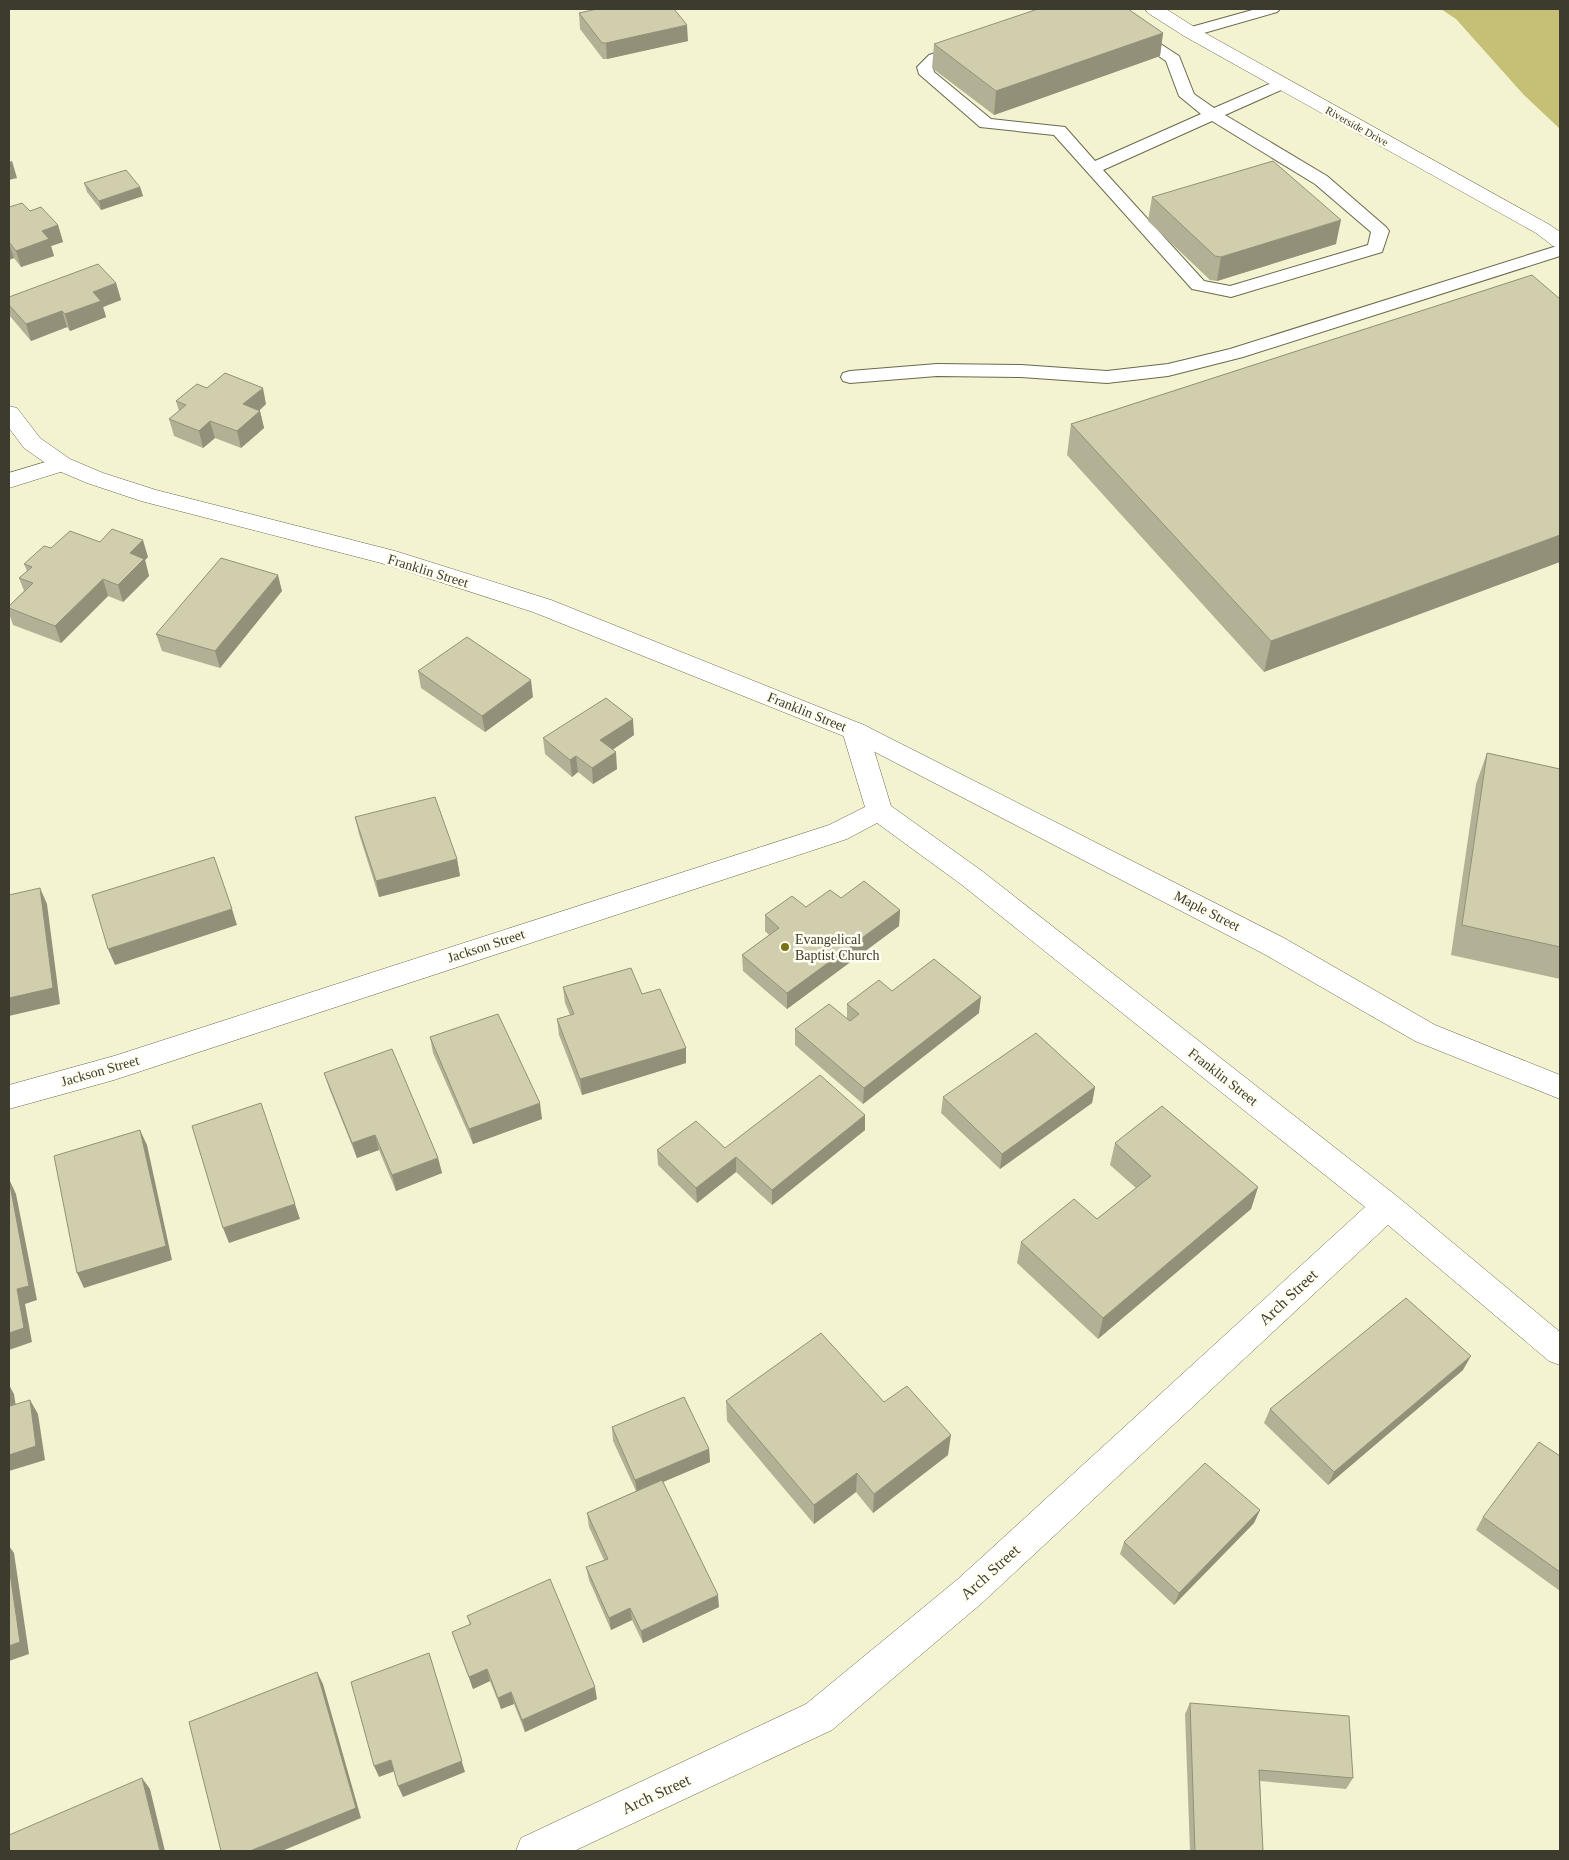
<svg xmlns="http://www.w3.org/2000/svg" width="1569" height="1860" viewBox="0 0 1569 1860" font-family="Georgia,serif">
	<rect width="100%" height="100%" fill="#f4f3d1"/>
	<path fill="#c5c076" d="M1441,9H1560V129L1523,94L1456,19Z"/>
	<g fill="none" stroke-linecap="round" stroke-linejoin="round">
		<g stroke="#6a694b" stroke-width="2">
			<path id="lane" d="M1089,9H1107L1179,56L1194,94L1214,108L1276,81H1288L1290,84L1288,87L1225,115L1327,176L1386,227L1389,231L1382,252L1231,297L1192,289L1054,135L980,127L919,74L917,67L929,55L963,44L969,46L971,49L969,52L941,61L933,68L934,72L991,119L1065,127L1095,161L1201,114L1179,96L1166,61ZM1212,121L1315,184L1371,232L1368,245L1230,286L1204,281L1103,170Z
				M1256,9H1280L1277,12L1190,37L1184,35L1182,32L1184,29Z
				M1560,245V256L1243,357L1168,376L1107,383L1021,377L937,376L850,383L843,381L841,377L843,373L850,371L937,364L1021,365L1107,371L1168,364L1230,349Z"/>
		</g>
		<g stroke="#6a694b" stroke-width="1">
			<path id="street" d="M1145,9H1166L1196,28L1550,225L1560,232V248L1553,246L1536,233L1184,36L1148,13Z
				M62,457L70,459L73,464L70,469L9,488V473Z
				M855,722L864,725L868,731L891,806L982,871L1398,1197L1560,1332V1365L1549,1361L1388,1225L982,1603L832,1730L574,1851H516L521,1838L806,1704L958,1579L1365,1207L962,885L877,823L847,839L114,1080L9,1109V1085L114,1056L829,825L865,807L842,731L846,725Z"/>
		</g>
		<g stroke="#6a694b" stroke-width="1">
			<path id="secondary" d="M9,406L17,408L40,438L70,459L103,473L156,490L395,551L551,600L864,725L1284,938L1435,1025L1560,1075V1099L1415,1041L1264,954L846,737L533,612L381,563L141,501L87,483L54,469L24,448L9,428Z"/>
		</g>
		<use href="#lane" fill="#fff" fill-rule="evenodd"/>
		<use href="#street" fill="#fff" fill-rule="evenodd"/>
		<use href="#secondary" fill="#fff" fill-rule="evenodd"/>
	</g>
	<path fill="#b3b195" d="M579,13L688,41L607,59H603L580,29Z
		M1163,33L1160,56L994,115L932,68L934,44Z
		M84,183L140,187L143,196L101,210L87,192Z
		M1152,197L1336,244L1217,281L1210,280L1148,221Z
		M9,207L30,211L58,225L63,242L51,246L54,256L21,267L14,258L9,260Z
		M1532,275L1264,672L1067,455L1071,424Z
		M116,283L121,300L103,307L106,317L70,331L67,327L31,341L9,315V297Z
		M207,388L266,404L260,410V411L264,428L241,448L215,438L203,448L174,436L169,419L179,411L176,401Z
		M100,542L148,557L145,560L149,576L123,602L108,596L61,643L13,625L9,613V606L24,591L19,578L27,571L24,564L51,548Z
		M282,591L220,668L162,651L156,634Z
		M418,671L533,697L485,732L421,688Z
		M634,735L612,750L617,769L593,784L578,772L572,777L545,754L543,738Z
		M1487,753L1560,769V979L1451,955L1476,784Z
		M355,817L457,859L460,876L379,897L359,834Z
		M841,898L900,910L899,926L787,1009L743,971L742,955L769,935L765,931V915L806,907Z
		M563,987L642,994L686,1048V1063L582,1095L559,1035L557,1019L570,1015L565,1003Z
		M892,991L979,1013L863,1104L795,1045V1029L847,1019V1004Z
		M430,1037L542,1119L473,1144L433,1053Z
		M324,1073L438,1158L442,1173L396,1191L379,1150L357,1158L329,1088Z
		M1095,1087L1092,1103L1000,1169L941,1113L943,1097Z
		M865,1130L772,1205L736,1172L697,1203L658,1165L657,1150L725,1148Z
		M1115,1143L1258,1187L1251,1209L1098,1339L1017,1263L1021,1242L1097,1219L1136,1188L1110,1165Z
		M1463,1370L1328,1485L1264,1423L1270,1409Z
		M726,1401L884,1402L948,1455L873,1513L856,1492L814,1524L727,1421Z
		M612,1427L709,1449L710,1462L663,1482L719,1607L643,1643L632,1620L611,1630L589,1580L586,1567L604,1560L589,1527L587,1513L636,1491L613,1441Z
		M1560,1456V1591L1476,1530L1483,1517Z
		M1260,1510L1254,1523L1174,1605L1120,1554L1124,1542Z
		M467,1616L597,1699L525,1732L514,1704L501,1709L490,1681L473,1689L452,1632L470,1625Z
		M1190,1703L1353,1778L1346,1789L1260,1781L1263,1851H1190L1185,1714Z"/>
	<path fill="#929079" d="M687,25L688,41L607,59L606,43Z
		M1163,33L1160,56L994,115L996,91Z
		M12,161L17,178L9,180V162Z
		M140,187L143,196L101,210L99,201Z
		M1341,220L1336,244L1217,281L1221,257Z
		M58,225L63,242L51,246L54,256L21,267L16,251L42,231Z
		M9,243L14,258L9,260Z
		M116,283L121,300L103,307L106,317L70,331L65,314L93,292Z
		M62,311L67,327L31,341L26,324Z
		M263,388L266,404L247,421L243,404Z
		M260,411L264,428L241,448L237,431Z
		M210,421L215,438L203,448L199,431Z
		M1560,535V562L1264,672L1271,641Z
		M143,540L148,557L145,560L149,576L123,602L118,585L130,553Z
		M278,575L282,591L220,668L215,651Z
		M103,579L108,596L61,643L55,626Z
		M531,680L533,697L485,732L482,716Z
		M633,719L634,735L602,757L600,740Z
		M616,752L617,769L593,784L592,768Z
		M576,756L578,772L572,777L570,760Z
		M457,859L460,876L379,897L376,881Z
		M40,888L47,904L60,1004L9,1016V998Z
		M232,909L237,925L115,965L108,949Z
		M900,910L899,926L787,1009V993Z
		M981,997L979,1013L863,1104L864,1088Z
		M686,1048V1063L582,1095L580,1079Z
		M1095,1087L1092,1103L1000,1169L1002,1154Z
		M540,1103L542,1119L473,1144L469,1129Z
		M865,1115V1130L772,1205V1190Z
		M140,1130L147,1145L172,1260L84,1288L77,1273Z
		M375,1135L379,1150L357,1158L352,1143Z
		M736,1157V1172L697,1203L696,1188Z
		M438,1158L442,1173L396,1191L392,1175Z
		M9,1179L16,1194L37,1300L25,1304L32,1342L9,1350V1333L17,1289Z
		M1258,1187L1251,1209L1098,1339L1103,1318Z
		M295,1204L300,1219L229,1243L223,1228Z
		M1471,1356L1463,1370L1328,1485L1334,1472Z
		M9,1385L14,1394L18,1420L10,1406L9,1398Z
		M30,1400L38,1414L45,1460L9,1471V1455Z
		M951,1435L948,1455L873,1513L874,1494Z
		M709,1449L710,1462L637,1493L635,1480Z
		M857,1473L856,1492L814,1524V1505Z
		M1260,1510L1254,1523L1174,1605L1179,1593Z
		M9,1546L14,1553L29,1654L9,1661Z
		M718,1595L719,1607L643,1643L641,1631Z
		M630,1608L632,1620L611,1630L609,1618Z
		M429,1653L465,1772L403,1797L398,1786Z
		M487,1669L490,1681L473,1689L469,1677Z
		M317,1672L323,1684L361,1818L282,1851H250Z
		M595,1687L597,1699L525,1732L522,1720Z
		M511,1692L514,1704L501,1709L498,1698Z
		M391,1760L395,1771L379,1777L374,1766Z
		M142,1778L150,1789L165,1851H160Z"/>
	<path fill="#d0cead" stroke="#929079" d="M597,9H674L687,25L606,43H602L579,13Z
		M1038,9H1128L1163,33L996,91L934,44Z
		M1273,161L1341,220L1221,257L1215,256L1152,197Z
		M126,170L140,187L99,201L84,183Z
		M22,203L30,211L41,207L58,225L42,231L49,239L16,251L9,242V207Z
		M98,264L116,283L93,292L101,301L65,314L62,311L26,324L9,305V297Z
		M1532,275L1560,299V535L1271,641L1071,424Z
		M225,373L263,388L243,404L260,411L237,431L210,421L199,431L169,419L186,405L176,401L197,384L207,388Z
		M112,529L143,540L130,553L144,559L118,585L103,579L55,626L9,608V606L33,583L19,578L32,567L24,564L44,546L51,548L70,531L100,542Z
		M221,558L278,575L215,651L156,634Z
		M467,637L531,680L482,716L418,671Z
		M606,698L633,719L600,740L616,752L592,768L576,756L570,760L543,738Z
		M1487,753L1560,769V947L1462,925Z
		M435,797L457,859L376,881L355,817Z
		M214,857L232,909L108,949L92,895Z
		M864,881L900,910L787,993L742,955L779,928L765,915L792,896L806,907L830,890L841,898Z
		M40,888L53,988L9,998V895Z
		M934,959L981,997L864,1088L795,1029L829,1004L850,1021L859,1014L847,1004L879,980L892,991Z
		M631,968L642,994L660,989L686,1048L580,1079L557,1019L574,1014L563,987Z
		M498,1014L540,1103L469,1129L430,1037Z
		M1036,1033L1095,1087L1002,1154L943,1097Z
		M392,1049L438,1158L392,1175L375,1135L352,1143L324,1073Z
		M820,1075L865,1115L772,1190L736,1157L696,1188L657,1150L696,1121L725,1148Z
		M261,1103L295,1204L223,1228L192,1126Z
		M1162,1106L1258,1187L1103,1318L1021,1242L1074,1199L1097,1219L1151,1176L1115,1143Z
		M140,1130L166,1246L77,1273L54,1156Z
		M9,1180L29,1286L17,1289L24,1328L9,1333Z
		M1406,1298L1471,1356L1334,1472L1270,1409Z
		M821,1333L884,1402L907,1386L951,1435L874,1494L857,1473L814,1505L726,1401Z
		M684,1397L709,1449L635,1480L612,1427Z
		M9,1398L10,1406L30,1400L36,1446L9,1455Z
		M1539,1442L1560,1456V1572L1483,1517Z
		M1205,1463L1260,1510L1179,1593L1124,1542Z
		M662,1480L718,1595L641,1631L630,1608L609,1618L586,1567L608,1559L587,1513Z
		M9,1566L20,1642L9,1646Z
		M550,1579L595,1687L522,1720L511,1692L498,1698L487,1669L469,1677L452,1632L471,1624L467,1616Z
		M429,1653L462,1761L398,1786L391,1760L374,1766L351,1682Z
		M317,1672L356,1808L250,1851H221L189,1722Z
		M1190,1703L1349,1716L1353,1778L1259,1770L1263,1851H1195Z
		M142,1778L160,1851H10L9,1845V1835Z"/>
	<circle fill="#797214" stroke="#fffef1" stroke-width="2" cx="785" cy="947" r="5"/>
	<g text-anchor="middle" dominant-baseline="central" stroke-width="5" stroke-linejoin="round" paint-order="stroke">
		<g font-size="11" fill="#3c3b2e" stroke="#fffef1">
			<text transform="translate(1357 126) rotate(29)">Riverside Drive</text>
		</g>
		<g font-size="14" fill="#3c3b2e" stroke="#fffef1">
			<text transform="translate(428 571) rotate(17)">Franklin Street</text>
			<text transform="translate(807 712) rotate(22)">Franklin Street</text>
			<text transform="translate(1207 911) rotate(27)">Maple Street</text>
			<text transform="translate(486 946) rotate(-18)">Jackson Street</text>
			<text transform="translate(100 1071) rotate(-16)">Jackson Street</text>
			<text transform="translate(1223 1077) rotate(38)">Franklin Street</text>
		</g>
		<g font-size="14" fill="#3c3b2e" stroke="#fffef1" text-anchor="start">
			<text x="795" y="939">Evangelical<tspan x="795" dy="16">Baptist Church</tspan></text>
		</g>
		<g font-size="16" fill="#3c3b2e" stroke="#fffef1">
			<text transform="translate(1288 1297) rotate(-43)">Arch Street</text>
			<text transform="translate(990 1572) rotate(-42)">Arch Street</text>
			<text transform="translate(656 1794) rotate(-25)">Arch Street</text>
		</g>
	</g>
	<rect width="1569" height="1860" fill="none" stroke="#3c3b2e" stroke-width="20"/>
</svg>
